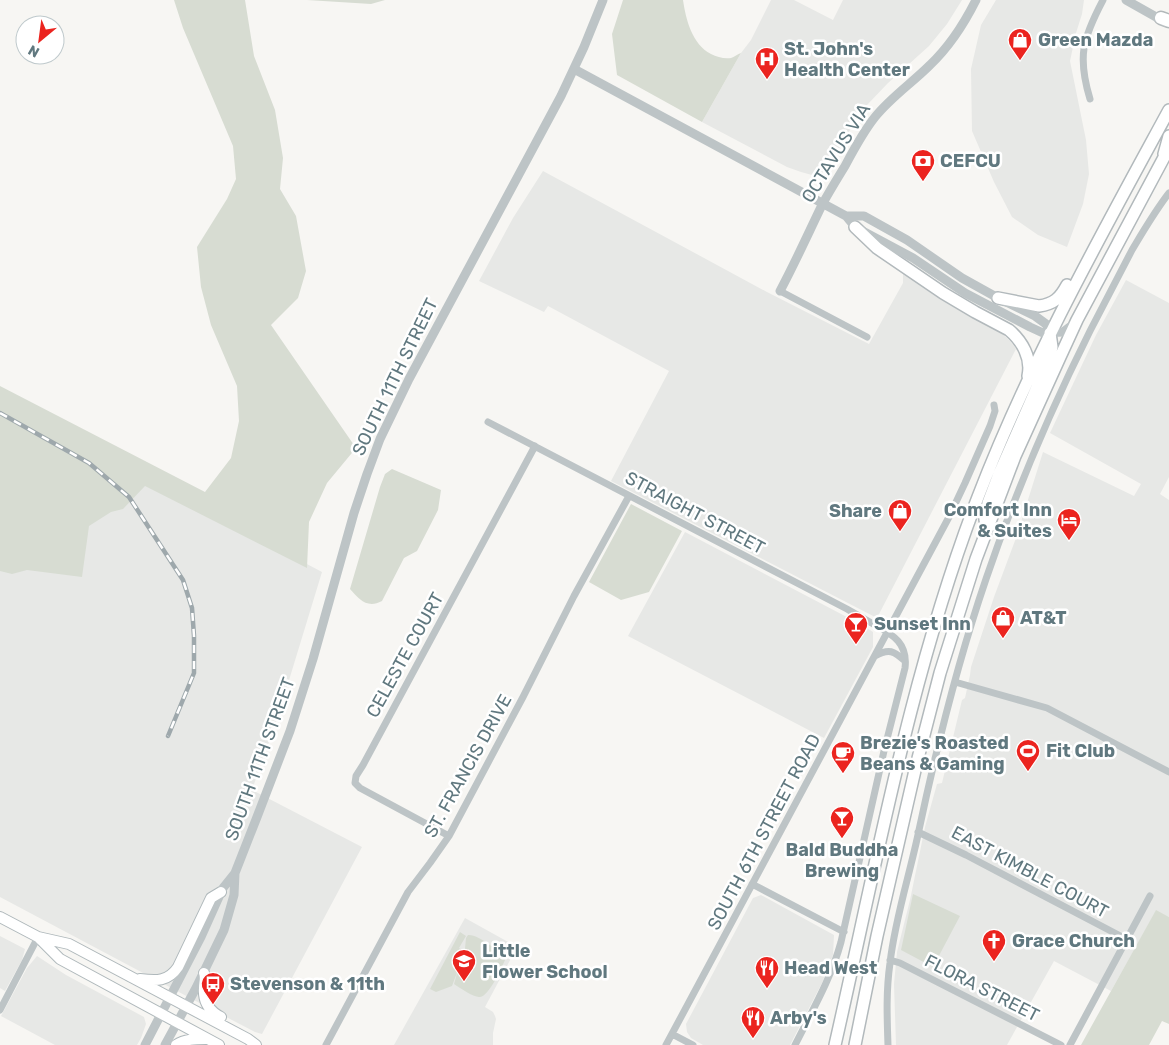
<svg xmlns="http://www.w3.org/2000/svg" width="1169" height="1045" viewBox="0 0 1169 1045" font-family="Rubik,sans-serif">
	<rect width="100%" height="100%" fill="#f7f6f3"/>
	<path fill="#e7e8e6" d="M771,0H794L833,20L843,0H962L947,24L929,46L888,83L867,105L848,133L828,168L820,175H812L801,172L787,167L702,122L741,53L751,40Z
		M996,0H1084L1082,14L1076,33L1070,61L1086,140L1089,174L1083,204L1067,247L1038,235L1012,217L994,182L972,131L971,69L981,25Z
		M543,171L767,292L869,344L903,283V273L952,305L999,331L1009,340L1014,346L1016,349L877,618L611,481L669,371L548,306L544,312L479,281L513,218Z
		M1126,280L1169,303V477L1160,494L1169,500V917L1156,911L1111,991L1054,961L1007,1045H896L894,984L897,952L910,900L925,827L937,784L942,783L962,700L965,698L970,675L971,667L994,597L1016,538L1043,452L1134,496L1141,484L1050,433L1096,335Z
		M0,402L322,572L279,713L252,790L362,847L262,1034L255,1032L209,1008L0,897Z
		M685,532L864,626L873,632V647L824,738L628,636Z
		M761,895L834,935L833,955L822,983L790,1045H703L691,1038L687,1032L686,1024L753,898Z
		M465,918L517,947L485,1007L493,1012L495,1016L496,1019L493,1033V1045H394Z
		M0,936L25,949L22,960L5,991L0,988Z
		M37,956L66,975L144,1017L146,1024L141,1038L137,1045H55L1,1016L27,968Z"/>
	<path fill="#d7dcd2" d="M174,0H245L254,56L275,110L283,158L280,189L296,216L306,271L298,298L271,325L356,448L327,483L309,522L307,568L145,486L123,509L111,512L89,526L82,577L27,570L12,574L0,571V386L205,492L231,458L239,421L237,386L211,325L201,287L197,247L227,199L236,179L233,146L183,28Z
		M307,0H385L371,4Z
		M623,0H683C686,20 692,44 711,54C717,57 724,59 731,58C734,57 738,54 741,53L702,122L617,75L612,34Z
		M392,469L441,490L438,510L417,551L404,558L382,601C367,609 359,599 350,589L380,487L385,474Z
		M631,504L682,531L649,592L621,600L589,582Z
		M913,894L960,916L933,967L901,950Z
		M1156,910L1169,917V1024L1162,1021L1149,1045H1081Z
		M460,932L466,936L459,948L464,951V959L466,938L468,935C479,934 497,951 506,958C502,966 489,998 479,997C473,997 460,988 454,984L458,970L452,986L436,992L430,989Z"/>
	<g fill="none" stroke-linecap="round" stroke-linejoin="round">
		<g stroke="#afb8bb" stroke-width="12">
			<path id="secondary" d="M0,917L38,937L69,944L248,1039L256,1045
				M39,938L60,959L219,1045
				M204,973C206,978 204,982 204,988C203,1002 209,1011 221,1017
				M140,979C156,981 168,982 178,967L211,898L221,892
				M176,1045C185,1039 195,1039 206,1039"/>
		</g>
		<g stroke="#b2b9bc" stroke-width="14">
			<path id="primary" d="M1164,154L1169,136
				M855,227L877,248L943,293L975,312L1009,330C1022,341 1032,358 1028,376
				M998,298L1039,306C1054,304 1060,298 1067,285
				M985,520L988,503L999,474L1049,360L1052,347L1050,333
				M835,1045C877,861 910,674 978,497C1030,362 1100,237 1169,110
				M855,1045L877,936L916,766L940,673L976,559L1015,456L1060,357L1077,320L1169,148"/>
		</g>
		<g stroke="#b2b8ba" stroke-width="15">
			<path id="motorway" d="M1161,18L1169,21"/>
		</g>
		<path stroke="#bdc4c6" stroke-width="7" d="M1090,99C1077,56 1083,38 1103,0
			M780,291L867,337
			M488,422L847,609C856,614 866,620 875,625C894,635 908,644 905,668L884,751L841,942C831,979 812,1011 795,1045
			M875,656C889,648 894,651 905,661
			M955,682L1047,708L1169,772
			M918,832L966,855L1128,940
			M449,836L360,788L355,783L356,776L363,765L535,446
			M752,884L844,932
			M890,960L900,963L1061,1045
			M0,1010L38,937
			M672,1034L693,1045
			M326,1045L408,892L430,863L449,836L523,697L574,596L629,496
			M666,1045L949,517L965,483L990,426L995,411L994,405
			M888,1045C887,1017 886,991 890,963C895,918 910,874 919,830C937,745 958,661 986,579C1015,494 1050,411 1090,331C1104,304 1118,277 1132,250C1144,230 1155,211 1169,193
			M1070,1045L1150,896"/>
		<path stroke="#bdc4c6" stroke-width="9" d="M1126,0L1165,22
			M574,69L846,216L855,227L913,258L965,293L1030,327L1043,333L1063,332L1075,323
			M846,216H864L907,240L962,278L998,298L1035,316L1046,324L1050,333
			M780,291C795,263 808,234 822,205C829,192 837,179 845,166C854,149 863,132 875,117C891,97 912,83 930,65C950,46 964,24 976,0
			M145,1045L201,937L223,888L235,873L257,817L290,731L313,659L354,513L367,474L380,439L409,379L561,96L584,47L603,0
			M165,1045L196,988L224,930L234,895L235,873"/>
		<use href="#secondary" stroke="#fff" stroke-width="10"/>
		<use href="#primary" stroke="#fff" stroke-width="11"/>
		<use href="#motorway" stroke="#fff" stroke-width="12"/>
		<g stroke="#9ea8ac" stroke-width="4.5">
			<path id="rail" d="M0,413L89,463L129,497L183,580L192,608L194,636V673L168,736"/>
		</g>
		<use href="#rail" stroke="#fff" stroke-width="2.5" stroke-dasharray="8" stroke-linecap="butt"/>
	</g>
	<defs>
		<g id="shop-pin" transform="scale(1.25)"><path d="M0 17L-7.5 6A9.5 9.5 0 1 1 7.5 6Z" fill="#eb241f" stroke="#fff"/><path d="M-5-2.5h2.3a2.7 3.5 0 0 1 5.4 0H5L5.5 6h-11ZM-1.5-2.5h3a1.5 2.3 0 0 0-3 0Z" fill="#fff"/></g>
		<g id="hospital-pin" transform="scale(1.25)"><path d="M0 17L-7.5 6A9.5 9.5 0 1 1 7.5 6Z" fill="#eb241f" stroke="#fff"/><path d="M-5-5h3v3.5h4V-5h3V5h-3V1.5h-4V5h-3Z" fill="#fff"/></g>
		<g id="bank-pin" transform="scale(1.25)"><path d="M0 17L-7.5 6A9.5 9.5 0 1 1 7.5 6Z" fill="#eb241f" stroke="#fff"/><path d="M-6-4H6V4H-6ZM0-2.3a2.3 2.3 0 1 0 0 4.6a2.3 2.3 0 1 0 0-4.6Z" fill="#fff"/></g>
		<g id="hotel-pin" transform="scale(1.25)"><path d="M0 17L-7.5 6A9.5 9.5 0 1 1 7.5 6Z" fill="#eb241f" stroke="#fff"/><path d="M-6-4.5h1.5V1H6V5H4.5V3h-9V5H-6ZM-4 0a1.8 1.8 0 1 1 3.6 0ZM.5 0V-2.5h3Q6-2.5 6 0Z" fill="#fff"/></g>
		<g id="bar-pin" transform="scale(1.25)"><path d="M0 17L-7.5 6A9.5 9.5 0 1 1 7.5 6Z" fill="#eb241f" stroke="#fff"/><path d="M-6-5H6L.8 .8V4.5H3.5V6h-7V4.5H-.8V.8Z" fill="#fff"/></g>
		<g id="stadium-pin" transform="scale(1.25)"><path d="M0 17L-7.5 6A9.5 9.5 0 1 1 7.5 6Z" fill="#eb241f" stroke="#fff"/><path d="M0-5a6.5 5 0 1 0 0 10a6.5 5 0 1 0 0-10ZM-3.5-1.8h7v3.6h-7Z" fill="#fff"/></g>
		<g id="cafe-pin" transform="scale(1.25)"><path d="M0 17L-7.5 6A9.5 9.5 0 1 1 7.5 6Z" fill="#eb241f" stroke="#fff"/><path d="M-5.5-4.5H6V0H3Q3 3.5 0 3.5H-2.5Q-5.5 3.5-5.5 0ZM3-3.2v2h1.7v-2ZM-6 4.5H4V6H-6Z" fill="#fff"/></g>
		<g id="church-pin" transform="scale(1.25)"><path d="M0 17L-7.5 6A9.5 9.5 0 1 1 7.5 6Z" fill="#eb241f" stroke="#fff"/><path d="M-1.2-6h2.4v3.5h3.3v2.4h-3.3V6h-2.4V-.1h-3.3v-2.4h3.3Z" fill="#fff"/></g>
		<g id="school-pin" transform="scale(1.25)"><path d="M0 17L-7.5 6A9.5 9.5 0 1 1 7.5 6Z" fill="#eb241f" stroke="#fff"/><path d="M0-5L7-2L0 1L-7-2ZM-4 1L0 2.5L4 1V4Q0 6-4 4Z" fill="#fff"/></g>
		<g id="restaurant-pin" transform="scale(1.25)"><path d="M0 17L-7.5 6A9.5 9.5 0 1 1 7.5 6Z" fill="#eb241f" stroke="#fff"/><path d="M-5-6h1v4h1v-4h1v4h1v-4h1v5L-1.5 .5V6h-2V.5L-5-1ZM5-6V6H3V1.5H1.5Q1.5-4 5-6Z" fill="#fff"/></g>
		<g id="bus-pin" transform="scale(1.25)"><path d="M0 17L-7.5 6A9.5 9.5 0 1 1 7.5 6Z" fill="#eb241f" stroke="#fff"/><path d="M-5-6H5V4H4V6H2V4H-2V6H-4V4H-5ZM-3.5-4V0h7V-4ZM-3.5 1.2v1.5H-2V1.2ZM2 1.2v1.5H3.5V1.2Z" fill="#fff"/></g>
	</defs>
	<g fill-rule="evenodd">
		<use href="#shop-pin" x="1020" y="40"/>
		<use href="#hospital-pin" x="767" y="59"/>
		<use href="#bank-pin" x="923" y="161"/>
		<use href="#shop-pin" x="900" y="511"/>
		<use href="#hotel-pin" x="1069" y="520"/>
		<use href="#shop-pin" x="1003" y="618"/>
		<use href="#bar-pin" x="856" y="624"/>
		<use href="#stadium-pin" x="1028" y="751"/>
		<use href="#cafe-pin" x="843" y="753"/>
		<use href="#bar-pin" x="842" y="818"/>
		<use href="#church-pin" x="994" y="941"/>
		<use href="#school-pin" x="464" y="961"/>
		<use href="#restaurant-pin" x="767" y="968"/>
		<use href="#bus-pin" x="213" y="984"/>
		<use href="#restaurant-pin" x="753" y="1018"/>
	</g>
	<g text-anchor="middle" dominant-baseline="central" stroke-width="5" stroke-linejoin="round" paint-order="stroke">
		<g font-size="18" font-weight="bold" fill="#60787f" stroke="#fff" text-anchor="start">
			<text x="1038" y="40">Green Mazda</text>
			<text x="784" y="49">St. John's<tspan x="784" dy="21">Health Center</tspan></text>
			<text x="940" y="161">CEFCU</text>
			<text x="1052" y="510" text-anchor="end">Comfort Inn<tspan x="1052" dy="21">&amp; Suites</tspan></text>
			<text x="882" y="511" text-anchor="end">Share</text>
			<text x="1020" y="618">AT&amp;T</text>
			<text x="874" y="624">Sunset Inn</text>
			<text x="860" y="743">Brezie's Roasted<tspan x="860" dy="21">Beans &amp; Gaming</tspan></text>
			<text x="1046" y="751">Fit Club</text>
			<text x="842" y="850" text-anchor="middle">Bald Buddha<tspan x="842" dy="21">Brewing</tspan></text>
			<text x="1012" y="941">Grace Church</text>
			<text x="482" y="951">Little<tspan x="482" dy="21">Flower School</tspan></text>
			<text x="784" y="968">Head West</text>
			<text x="230" y="984">Stevenson &amp; 11th</text>
			<text x="770" y="1018">Arby's</text>
		</g>
		<g font-size="18" fill="#60787f" stroke="#fff">
			<text transform="translate(836 153) rotate(-58)">OCTAVUS VIA</text>
			<text transform="translate(395 377) rotate(-64)">SOUTH 11TH STREET</text>
			<text transform="translate(695 513) rotate(28)">STRAIGHT STREET</text>
			<text transform="translate(405 655) rotate(-61)">CELESTE COURT</text>
			<text transform="translate(260 759) rotate(-70)">SOUTH 11TH STREET</text>
			<text transform="translate(468 766) rotate(-61)">ST. FRANCIS DRIVE</text>
			<text transform="translate(764 832) rotate(-62)">SOUTH 6TH STREET ROAD</text>
			<text transform="translate(1030 872) rotate(28)">EAST KIMBLE COURT</text>
			<text transform="translate(982 988) rotate(27)">FLORA STREET</text>
		</g>
	</g>
	<g transform="translate(40 40) rotate(209)"><circle r="24" fill="#ffffff" stroke="#bfc9cc"/>
	<path d="M0-4L9 19L0 12L-9 19Z" fill="#eb241f"/>
	<text y="-8" font-size="14" font-weight="bold" text-anchor="middle" fill="#60787f">N</text>
	</g>
</svg>
